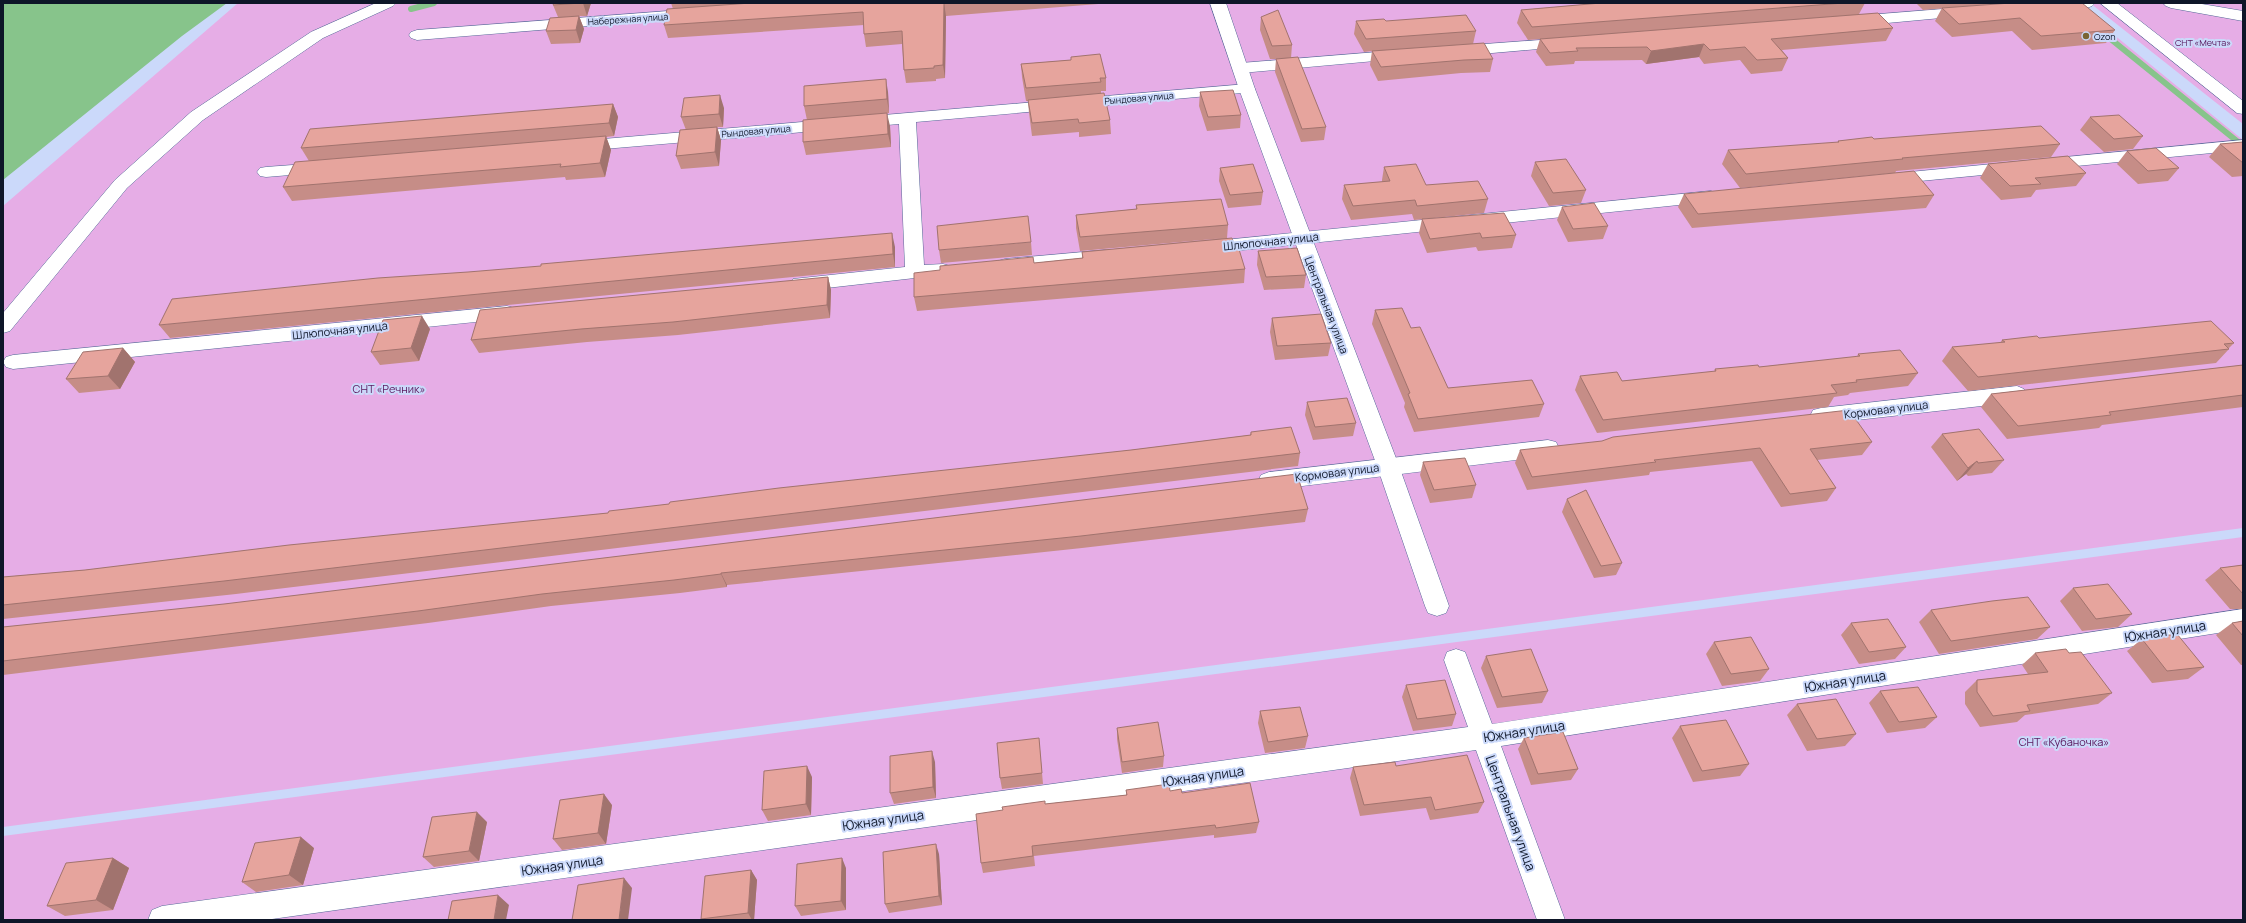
<svg xmlns="http://www.w3.org/2000/svg" width="2246" height="923" viewBox="0 0 2246 923" font-family="Manrope,sans-serif">
	<rect width="100%" height="100%" fill="#cbd9fa"/>
	<path fill="#e6ade6" d="M238,3H2075L2243,140V528L3,827V206Z
		M2090,3H2243V124Z
		M2243,537V920H3V836Z"/>
	<path fill="#87c48b" d="M3,3H227L182,36L3,180Z"/>
	<g fill="none" stroke-linecap="round" stroke-linejoin="round">
		<path stroke="#87c48b" stroke-width="6" d="M411,9L434,3
			M2102,32L2243,146"/>
		<g stroke="#556898" stroke-width="1">
			<path id="minor" d="M376,3H396L393,6L323,38L203,120L127,188L10,331L3,333V313L115,180L191,112L311,32Z
				M2047,3H2095L2092,6L2087,8L2052,11L2047,9L2044,6Z
				M2163,3H2196L2243,11V21L2171,8L2166,6Z
				M1968,7L1973,9L1976,12L1973,15L1855,26L1850,24L1847,21L1850,18L1855,16Z
				M695,9L700,11L703,14L700,17L417,40L411,38L409,35L411,32L417,30Z
				M1567,38L1573,40L1575,43L1573,46L1458,56L1452,54L1450,51L1452,48L1458,46Z
				M1402,50L1408,52L1410,55L1408,58L1241,73L1235,71L1233,68L1235,65L1241,63Z
				M1247,84L1253,86L1255,89L1253,92L916,122L924,265L943,264L950,266L953,270L950,274L800,291L793,289L790,284L793,279L905,267L899,124L580,151L574,150L571,146L574,142L580,141Z
				M2243,140V150L1889,184L1883,183L1880,179L1883,175L1889,174Z
				M320,163L326,164L329,168L326,172L266,177L260,176L257,172L260,168L266,167Z
				M1711,191L1717,193L1720,197L1717,201L1204,254L1197,252L1195,248L1197,244L1204,242Z
				M1106,250L1113,252L1115,256L1113,260L1005,271L998,269L995,265L998,261L1005,259Z
				M507,306L514,308L517,313L514,318L13,369L6,367L3,362L6,357L13,355Z
				M2017,386L2024,389L2027,394L2024,399L2017,402L1821,424L1813,422L1810,416L1813,410L1821,408Z
				M1548,440L1556,442L1559,448L1556,454L1548,456L1269,490L1261,487L1258,481L1261,475L1269,472Z
				M2243,609V629L1501,746L1565,920H1537L1476,750L265,920H148L152,910L162,906L1468,727L1444,660L1447,652L1456,649L1465,652L1492,724Z"/>
		</g>
		<g stroke="#556898" stroke-width="1">
			<path id="tertiary" d="M1210,3H1226L1255,89L1399,466L1449,606L1446,613L1437,616L1428,613L1425,606L1377,466L1239,89Z
				M2100,3H2117L2243,101V114L2237,113Z"/>
		</g>
		<use href="#minor" fill="#fff" fill-rule="evenodd"/>
		<use href="#tertiary" fill="#fff" fill-rule="evenodd"/>
	</g>
	<path fill="#c68d87" d="M554,3H591L587,16H579L584,29L580,43L551,44L546,31L558,17L553,5Z
		M671,3H1111L946,16L945,78L936,79V81L906,83L904,70L902,44L866,47L864,34V25L668,38L664,25L673,9Z
		M1600,3H1865L1859,14L1893,28L1886,41L1782,50L1788,58L1782,71L1751,74L1740,60L1704,64L1699,57L1646,64L1642,60L1575,61L1574,64L1546,66L1536,52L1540,39L1528,40L1517,23L1521,10Z
		M1916,3H2008L1923,10Z
		M1942,8L2115,30L2106,43L2032,50L2012,31L1952,37L1935,21Z
		M1261,17L1292,45L1291,58L1326,127L1324,140L1301,142L1275,72L1276,59H1270L1260,30Z
		M1356,21H1386L1476,31L1473,44L1493,59L1490,72L1461,73L1378,81L1370,65L1372,51L1364,52L1354,34Z
		M1071,57L1106,78V91H1101V94L1110,120L1111,134L1079,137V132L1032,136L1029,113L1028,101H1026L1022,77L1021,64L1071,60Z
		M888,92L889,113L867,115L890,126L891,147L806,155L803,142L807,120L804,106Z
		M1200,92L1241,115L1240,128L1207,131L1199,106Z
		M613,104L618,117L614,136L606,137L611,150L605,177L566,180L565,177L292,201L283,187L309,161L301,148Z
		M724,108L723,127H717L721,140L719,166L681,169L676,156L686,130L681,117Z
		M2090,117L2143,136L2133,149L2104,152L2080,130Z
		M1874,139L2060,144L2051,157L1896,171L1895,173L1740,188L1722,164L1728,150L1837,143L1838,141Z
		M2243,142V176L2232,177L2209,157L2220,144Z
		M2127,151L2179,168L2168,181L2138,184L2117,164Z
		M1535,162L1586,190L1581,203L1549,206L1531,176Z
		M1988,164L2086,173L2076,186L2036,190L2031,197L2001,200L1980,178Z
		M1384,167L1426,185L1488,199L1484,213L1414,220L1412,214L1351,220L1342,199L1344,185L1382,182V180Z
		M1220,168L1263,192L1261,205L1228,208L1219,181Z
		M1684,194L1934,195L1926,208L1692,228L1678,207Z
		M1136,205L1228,225L1227,238L1234,246L1245,269L1244,283L917,311L914,297L1034,263L1082,258V252L1225,238L1080,251L1076,228V215L1136,209Z
		M1562,207L1608,226L1603,239L1568,242L1557,220Z
		M1422,219L1516,235L1512,248L1478,251L1476,247L1427,253L1419,233Z
		M1031,242L1032,255L941,263L939,250Z
		M895,247V267L170,338L159,325Z
		M1258,251L1306,275L1304,288L1264,290L1257,265Z
		M828,277L831,290L830,318L678,335L587,342L479,353L471,340Z
		M1375,310L1411,328L1448,388L1544,404L1539,417L1414,432L1404,407L1405,403L1372,324Z
		M1272,318L1331,343L1328,356L1275,360L1270,332Z
		M430,329L419,361L380,365L371,352Z
		M2039,338L2234,343L2229,348V349L2216,363L1968,391L1942,361L1952,347L2000,343L2002,340Z
		M123,348L135,362L120,389L79,393L66,379Z
		M1858,354L1918,373L1908,386L1850,393L1848,395L1834,397L1828,407L1597,433L1575,390L1580,376L1622,381L1714,372L1715,369L1759,367L1857,357Z
		M2243,365V407L2102,425L2099,428L2007,439L1981,407L1991,394Z
		M1307,402L1356,423L1353,436L1313,440L1305,415Z
		M1251,432L1300,453L1298,466L236,594L3,619V577L85,570L608,513L669,504L1131,450L1250,435Z
		M1942,434L2004,460L1992,473L1968,476L1966,474L1957,481L1931,447Z
		M1872,442L1862,455L1817,460L1836,488L1827,501L1781,507L1752,461L1650,472L1649,475L1527,490L1515,463L1520,450Z
		M1423,462L1476,485L1472,498L1430,503L1420,475Z
		M1567,499L1622,563L1616,575L1594,578L1562,512Z
		M1308,509L1305,522L1082,548L727,585V587L680,593L551,606L428,623L3,675V627Z
		M2243,565V609H2230L2205,580L2220,568Z
		M2073,588L2132,614L2118,627L2082,631L2060,601Z
		M1931,610L2050,627L2037,639L1939,654L1919,622Z
		M2243,621V665H2241L2216,635L2232,623Z
		M1851,623L1906,647L1895,659L1859,664L1841,635Z
		M2142,639L2204,667L2188,679L2152,683L2127,651Z
		M1714,642L1769,669L1760,681L1722,686L1706,654Z
		M2035,653H2069L2112,693L2098,704L2025,715L2017,722L1980,727L1965,704V692L1977,680L2028,674L2022,665Z
		M1486,656L1548,691L1542,703L1497,708L1481,668Z
		M1406,685L1456,714L1452,726L1413,731L1402,697Z
		M1880,691L1937,717L1925,728L1887,733L1869,703Z
		M1797,704L1856,734L1845,746L1807,751L1787,715Z
		M1260,711L1308,736L1305,748L1265,753L1258,723Z
		M1680,726L1749,764L1740,776L1693,782L1672,738Z
		M1117,728L1164,756L1163,767L1122,773L1117,739Z
		M1039,738L1043,784L1002,789L1000,778Z
		M1524,738L1578,769L1571,780L1531,785L1518,749Z
		M935,762L936,798L894,804L890,793Z
		M1396,766L1484,802L1478,813L1430,820L1426,808L1360,816L1350,778L1353,767Z
		M812,777L811,815L768,821L762,810Z
		M1126,790L1170,791L1182,793L1259,822L1256,833L1214,838V835L1034,856L1035,866L983,873L981,863L1045,804L1126,795Z
		M612,805L606,844L562,850L553,839Z
		M487,822L479,861L434,867L423,857Z
		M314,848L303,885L256,892L242,882Z
		M939,854L942,905L889,913L885,904Z
		M113,858L129,868L113,910L65,916L47,906Z
		M846,868V910L801,916L795,906Z
		M751,870L757,880L754,920H702L701,919Z"/>
	<path fill="#a1736e" d="M583,3H591L587,16Z
		M944,3L946,16L945,78L943,65Z
		M579,16L584,29L580,43L576,30Z
		M1704,44L1699,57L1646,64L1651,51Z
		M886,79L888,92L889,113L887,99Z
		M720,95L724,108L723,127L719,114Z
		M613,104L618,117L614,136L609,123Z
		M887,113L890,126L891,147L888,134Z
		M717,127L721,140L719,166L715,152Z
		M606,136L611,150L605,177L600,163Z
		M892,233L895,247V267L893,254Z
		M828,277L831,290L830,318L827,305Z
		M422,316L430,329L419,361L411,348Z
		M123,348L135,362L120,389L108,376Z
		M1977,461L1966,474L1957,481L1968,468Z
		M721,573L727,585V587L721,574Z
		M932,751L935,762L936,798L933,787Z
		M807,766L812,777L811,815L806,804Z
		M604,794L612,805L606,844L598,833Z
		M477,812L487,822L479,861L469,851Z
		M301,837L314,848L303,885L289,875Z
		M936,844L939,854L942,905L939,896Z
		M113,858L129,868L113,910L96,900Z
		M842,858L846,868V910L841,901Z
		M751,870L757,880L754,920H752L748,913Z
		M624,878L632,888L628,920H619Z
		M498,895L509,905L506,920H494Z"/>
	<path fill="#e6a49d" stroke="#a1736e" d="M554,3H581L553,5Z
		M751,3H949H944L943,65L934,66V68L904,70L902,31L864,34L863,12L664,25L667,9Z
		M1601,3H1844L1532,27L1521,10Z
		M2011,3H2082L2115,30L2041,36L2020,18L1959,24L1942,8Z
		M1278,10L1292,45L1272,46L1261,17Z
		M1878,13L1893,28L1771,39L1788,58L1757,60L1745,47L1710,50L1704,44L1651,51L1647,47L1576,48L1578,51L1550,53L1540,39Z
		M1466,15L1476,31L1366,39L1356,21L1384,19L1386,21Z
		M579,16L576,30L546,31L550,18Z
		M1484,43L1493,59L1464,60L1381,67L1372,51Z
		M1100,54L1106,78H1100L1101,82L1026,88L1021,64L1071,60V57Z
		M1298,57L1326,127L1302,129L1276,59Z
		M886,79L887,99L804,106V86Z
		M1233,90L1241,115L1208,117L1200,92Z
		M1104,93L1110,120L1079,123L1078,119L1032,123L1028,100Z
		M720,95L719,114L681,117L684,98Z
		M613,104L609,123L301,148L310,129Z
		M887,113L888,134L803,142V120Z
		M2119,115L2143,136L2114,139L2090,117Z
		M2041,126L2060,144L1902,158L1903,159L1746,174L1728,150L1839,142L1838,141L1872,137L1874,139Z
		M717,127L715,152L676,156L680,130Z
		M606,136L600,163L560,167L561,164L283,187L295,162Z
		M2243,142V163L2220,144Z
		M2156,148L2179,168L2148,171L2127,151Z
		M2068,156L2086,173L2035,178L2041,184L2010,186L1988,164Z
		M1566,159L1586,190L1553,193L1535,162Z
		M1253,164L1263,192L1230,195L1220,168Z
		M1416,164L1426,185L1478,181L1488,199L1417,206L1415,200L1353,206L1344,185L1390,181L1384,167Z
		M1914,171L1934,195L1698,214L1684,194Z
		M1221,199L1228,225L1080,237L1076,215L1137,209L1136,205Z
		M1594,203L1608,226L1573,229L1562,207Z
		M1504,213L1516,235L1482,238L1480,233L1430,239L1422,219Z
		M1028,216L1031,242L939,250L937,226Z
		M892,233L893,254L159,325L172,299L378,278L468,272L541,266V264Z
		M1232,238L1234,246H1238L1245,269L914,297V273L940,270V266L1033,257L1034,263L1083,258L1082,252Z
		M1297,248L1306,275L1266,277L1258,251Z
		M828,277L827,305L673,322L581,329L471,340L480,310Z
		M1402,308L1411,328L1420,327L1448,388L1532,380L1544,404L1418,419L1408,394L1410,393L1375,310Z
		M1321,314L1331,343L1277,346L1272,318Z
		M422,316L411,348L371,352L383,320Z
		M2211,321L2234,343L2224,344L2229,349L1978,377L1952,347L2005,342L2002,340L2037,336L2039,338Z
		M123,348L108,376L66,379L83,352Z
		M1900,350L1918,373L1856,380L1857,382L1831,385L1837,393L1603,420L1580,376L1617,372L1622,381L1716,371L1715,369L1758,365L1759,367L1860,356L1858,354Z
		M2243,365V395L2109,412L2111,415L2018,426L1991,394Z
		M1347,398L1356,423L1315,427L1307,402Z
		M1849,410L1872,442L1810,449L1836,488L1790,494L1760,448L1654,460L1656,462L1532,477L1520,450L1602,441L1613,437Z
		M1291,427L1300,453L224,581L3,605V577L85,570L289,545L608,513L609,511L669,504L670,502L779,488L1131,450L1251,435V432Z
		M1979,429L2004,460L1978,463L1977,461L1968,468L1942,434Z
		M1465,458L1476,485L1434,490L1423,462Z
		M1297,474L1308,509L1081,536L721,573V574L674,580L542,594L418,611L3,661V627L224,604Z
		M1586,490L1622,563L1601,566L1567,499Z
		M2243,565V594L2220,568Z
		M2108,584L2132,614L2096,619L2073,588Z
		M2028,597L2050,627L1951,641L1931,610L1992,601Z
		M1888,619L1906,647L1869,652L1851,623Z
		M2243,621V636L2232,623Z
		M2177,634L2204,667L2167,671L2142,639Z
		M1751,637L1769,669L1731,674L1714,642Z
		M1531,649L1548,691L1502,697L1486,656Z
		M2066,649L2069,653L2081,652L2112,693L2027,705L2030,711L1993,716L1977,692V680L2048,672L2035,653Z
		M1445,680L1456,714L1417,719L1406,685Z
		M1918,687L1937,717L1899,722L1880,691Z
		M1836,699L1856,734L1817,739L1797,704Z
		M1300,707L1308,736L1268,742L1260,711Z
		M1726,720L1749,764L1702,771L1680,726Z
		M1158,722L1164,756L1122,762L1117,728Z
		M1563,732L1578,769L1538,774L1524,738Z
		M1039,738L1042,773L1000,778L997,743Z
		M932,751L933,787L890,793V756Z
		M1467,755L1484,802L1435,810L1431,797L1364,805L1353,767L1395,762L1396,766Z
		M807,766L806,804L762,810L764,771Z
		M1250,783L1259,822L1216,828L1215,825L1032,846L1033,856L981,863L976,814L1003,810L1002,807L1045,801V804L1127,795L1126,790L1169,784L1170,791L1181,789L1182,793Z
		M604,794L598,833L553,839L560,800Z
		M477,812L469,851L423,857L432,817Z
		M301,837L289,875L242,882L255,843Z
		M936,844L939,896L885,904L883,852Z
		M113,858L96,900L47,906L66,863Z
		M842,858L841,901L795,906L797,864Z
		M751,870L748,913L701,919L705,876Z
		M624,878L619,920H572L578,885Z
		M498,895L494,920H448L452,901Z"/>
	<circle fill="#7a6534" stroke="#cbd9fa" stroke-width="1.5" cx="2086" cy="36" r="4"/>
	<g text-anchor="middle" dominant-baseline="central" stroke-width="4" stroke-linejoin="round" paint-order="stroke">
		<g font-size="9" fill="#0e1628" stroke="#cbd9fa">
			<text transform="translate(628 19) rotate(-4)">Набережная улица</text>
			<text transform="translate(1139 98) rotate(-5)">Рындовая улица</text>
			<text transform="translate(756 131) rotate(-5)">Рындовая улица</text>
		</g>
		<g font-size="9" fill="#0e1628" stroke="#cbd9fa" text-anchor="start">
			<text x="2094" y="36">Ozon</text>
		</g>
		<g font-size="9" fill="#59165c" stroke="#cbd9fa">
			<text x="2203" y="42">СНТ «Мечта»</text>
		</g>
		<g font-size="11" fill="#0e1628" stroke="#cbd9fa">
			<text transform="translate(1271 241) rotate(-6)">Шлюпочная улица</text>
			<text transform="translate(1327 305) rotate(69)">Центральная улица</text>
			<text transform="translate(340 330) rotate(-6)">Шлюпочная улица</text>
			<text transform="translate(1886 409) rotate(-7)">Кормовая улица</text>
			<text transform="translate(1337 472) rotate(-7)">Кормовая улица</text>
		</g>
		<g font-size="11" fill="#59165c" stroke="#cbd9fa">
			<text x="389" y="388">СНТ «Речник»</text>
			<text x="2064" y="741">СНТ «Кубаночка»</text>
		</g>
		<g font-size="13" fill="#0e1628" stroke="#cbd9fa">
			<text transform="translate(2165 631) rotate(-9)">Южная улица</text>
			<text transform="translate(1845 681) rotate(-9)">Южная улица</text>
			<text transform="translate(1524 731) rotate(-9)">Южная улица</text>
			<text transform="translate(1203 776) rotate(-8)">Южная улица</text>
			<text transform="translate(1511 813) rotate(70)">Центральная улица</text>
			<text transform="translate(883 820) rotate(-8)">Южная улица</text>
			<text transform="translate(562 865) rotate(-8)">Южная улица</text>
		</g>
	</g>
	<rect width="2246" height="923" fill="none" stroke="#0e1628" stroke-width="8"/>
</svg>
